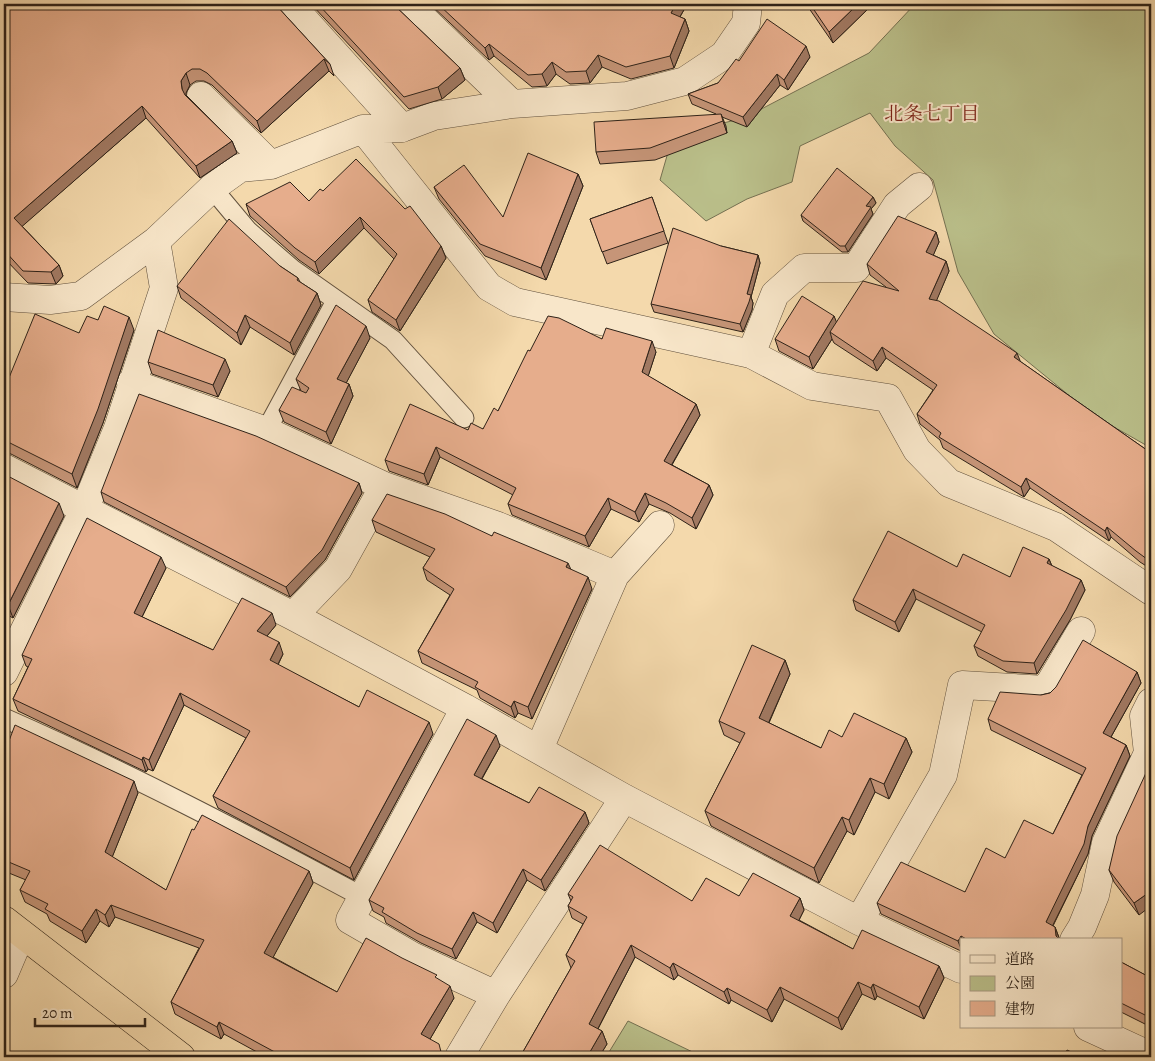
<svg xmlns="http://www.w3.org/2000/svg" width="1155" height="1061" viewBox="0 0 1155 1061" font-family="Alegreya,'Noto Serif JP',serif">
	<rect width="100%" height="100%" fill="#f4d9ac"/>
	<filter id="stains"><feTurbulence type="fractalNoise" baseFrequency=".004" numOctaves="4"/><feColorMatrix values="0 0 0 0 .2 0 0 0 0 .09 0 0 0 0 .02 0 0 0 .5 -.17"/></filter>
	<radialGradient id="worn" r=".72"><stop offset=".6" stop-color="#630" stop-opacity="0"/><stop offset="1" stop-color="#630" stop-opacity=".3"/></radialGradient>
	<path fill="#babf8a" stroke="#747051" d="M915,4H1151V448L1093,415L994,334L958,272L933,180L895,146L870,113L800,146L792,182L747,199L706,221L660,180L673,135L744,118L869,53Z
		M628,1021L703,1057H606Z"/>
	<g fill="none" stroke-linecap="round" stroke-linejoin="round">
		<g stroke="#60503d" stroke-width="21">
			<path id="service" d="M212,188L248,231L292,269L393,340L464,418
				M266,431L336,301
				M4,718C127,772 245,834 363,897"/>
		</g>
		<g stroke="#60503d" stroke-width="29">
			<path id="minor" d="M290,4L402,128
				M408,4L512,104
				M201,96L271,165
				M363,129L489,287L515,302L751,354L812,386L888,398L917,450L949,483L1056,527L1151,591
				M4,297L50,300L81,296L156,241L212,188L240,168L271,165L363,129L402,128L434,116L512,104L627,96L685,81L724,55L746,23L748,4
				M751,354L775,294L804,268H856L897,205L919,187
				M131,383L266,431L384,486L498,526L615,575
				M4,468L293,616L465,708L624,798L859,921L961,969
				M293,616L338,569L384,486
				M4,672L85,508L118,428L164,288L156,241
				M465,708L350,920L414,957L496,995
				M539,749L615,575L660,525
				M859,921L943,775L962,685L1046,690L1081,631
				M1074,940L1082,927L1095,895L1106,843L1148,753L1144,716L1151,702
				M4,974L21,934
				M1088,1027L1151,1056
				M459,1057L496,995L624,798"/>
		</g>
		<g stroke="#2e2218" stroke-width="29">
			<path id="trunk" d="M4,920L181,1057"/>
		</g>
		<use href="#service" stroke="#f8e6c9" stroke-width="19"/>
		<use href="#minor" stroke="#f8e6c9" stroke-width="28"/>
		<use href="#trunk" stroke="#f4d9ac" stroke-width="28"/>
	</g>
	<path fill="#c69578" stroke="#2e2218" d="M4,4H275L330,64L334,76L329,71L261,133L212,85L204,81H196L190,85L186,93V95L232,141L237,153L200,178L146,118L22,226L59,265L63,276L56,284L28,283L4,258Z
		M311,4H393L460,68L465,80L442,99L409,109Z
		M430,4H683L685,8L680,17L685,19L689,31L674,68L631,79L602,67L590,83L570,84L556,74L547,86L532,87L494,56L489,60Z
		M806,4H873L833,43Z
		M810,57L788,90L780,85L747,127L722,117L727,133L655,160L600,164L596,152L716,114L692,104L688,94L718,83L739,61Z
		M578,174L583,186L546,280L485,256L439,199L434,187L503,217Z
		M323,191L441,246L446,258L400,331L372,312L368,300L394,259L364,228L319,274L299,260L250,216L246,204L309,201Z
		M652,197L668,243L607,264L590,219Z
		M873,197L876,203L871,209L873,214L848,252H842L803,221L801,215Z
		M936,232L939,242L933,255L946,261L949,271L936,301L1021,362L1151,453V569L1140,562L1111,537L1109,541L1030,488L1024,497L943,448L940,440L920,424L917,414L933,390L886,358L877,371L834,343L832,339L813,369L779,351L775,339L834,316L836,323L886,287L870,275L867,264Z
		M721,246L758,255L760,263L751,297L753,303L752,310L743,332L654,312L651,304Z
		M280,266L298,278L300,282L317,293L321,305L294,355L250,327L241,345L181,298L177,286Z
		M98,320L134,330L103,423L77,488L11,454L4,452V390L79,333Z
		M370,338L346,383L349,384L353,396L331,444L284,422L279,410L301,391L296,379Z
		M602,339L656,352L648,376L696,404L700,415L672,465L709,485L713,495L696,529L670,513L649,504L639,522L611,509L589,547L512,515L508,504L513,495L440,457L428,485L389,471L385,460L468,430L483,429L498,411L530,351Z
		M148,362L230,371L218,397L152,374Z
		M4,474L64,516L13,618L4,613Z
		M359,483L362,493L325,560L290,597L104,502L101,492Z
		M372,520L492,536L571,569L592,589L532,719L518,713L515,718L480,698L477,690L422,663L418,651L450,595L427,580L423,568L430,557L376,532Z
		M1049,559L1052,566L1081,580L1085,590L1070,620L1037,674L1007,672L978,656L974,646L982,632L916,599L899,632L856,610L853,600L957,567L1010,577Z
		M166,568L142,617L213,650L276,625L267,636L283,654L278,665L359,707L433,734L354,880L218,808L213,796L246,738L184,705L153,771L148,769L146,772L18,711L13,699L28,667L26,666L22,655Z
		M785,660L790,674L769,723L821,748L842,737L906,738L912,752L889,799L875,792L854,835L847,831L819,883L711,826L705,811L740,743L724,735L719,721Z
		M1137,672L1141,683L1111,737L1126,745L1130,756L1092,836L1088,854L1053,926L1055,927L1060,940H961V951L881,914L877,903L965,892L1005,858L1053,834L1082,775L991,730L988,719L1041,695Z
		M500,746L482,779L529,803L585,812L589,823L545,891L527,880L497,933L477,922L456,959L421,943L386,923L384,917L373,911L369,900Z
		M4,754L138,793L112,857L166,890L309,871L313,883L273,957L337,992L438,979L454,998L430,1039L446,1057H266L224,1034L221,1039L175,1014L171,1002L199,948L115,917L109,927L100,921L86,943L50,921L47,914L25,902L20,890L26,880L4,871Z
		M1151,762L1139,915L1114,882L1109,870Z
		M568,894L692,901L739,896L800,898L804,910L799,920L853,949L939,966L944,978L924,1019L877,996L875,1000L862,994L842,1030L784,999L772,1022L731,1000L729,1004L678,975L674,980L635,957L598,1029L602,1031L607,1044L599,1057H520L571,968L566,955L583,924L572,918L568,906L571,901Z
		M1121,962L1151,978V1027L1121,1012Z"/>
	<path fill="#a17962" stroke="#2e2218" d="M676,4H683L685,8L675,25L671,13Z
		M858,4H873L833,43L829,32Z
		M685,19L689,31L674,68L670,56Z
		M489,44L494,56L489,60L485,48Z
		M806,46L810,57L788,90L784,80Z
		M598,55L602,67L590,83L586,71Z
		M324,59L329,71L261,133L257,121Z
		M552,62L556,74L547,86L542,74Z
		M460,68L465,80L442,99L438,87Z
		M186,73L190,85L186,93V101L182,89L181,81Z
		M777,74L780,85L747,127L743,117Z
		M142,106L146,118L18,230L14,218Z
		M721,114L726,126L727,133L723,121Z
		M232,141L237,153L200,178L196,166Z
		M578,174L583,186L546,280L541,268Z
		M873,197L876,203L871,209L873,214L848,252L845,246L866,206Z
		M360,217L364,228L319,274L315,262Z
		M936,232L939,242L930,263L926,252Z
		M441,246L446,258L400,331L396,320Z
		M758,255L760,263L751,297L753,303L752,310L743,332L740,324L747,294Z
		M946,261L949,271L933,309L929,299Z
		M59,265L63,276L56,284L51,272Z
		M317,293L321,305L294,355L290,343Z
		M245,315L250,327L241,345L237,333Z
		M834,316L839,328L830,332L832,339L813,369L809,357Z
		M129,317L134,330L103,423L77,488L72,474Z
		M366,326L370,338L342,391L337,379Z
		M652,341L656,352L646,383L642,372Z
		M882,347L886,358L877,371L873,361Z
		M1017,353L1021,363L1014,357Z
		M225,359L230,371L218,397L213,385Z
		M349,384L353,396L331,444L326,432Z
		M696,404L700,415L668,471L664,461Z
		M436,447L440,457L428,485L424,474Z
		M1026,478L1030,488L1024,497L1021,487Z
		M359,483L362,493L325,560L290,597L286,587Z
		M709,485L713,495L696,529L692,518Z
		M645,493L649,504L639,522L635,512Z
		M608,498L611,509L589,547L585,536Z
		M59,503L64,516L13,618L8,605Z
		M1107,527L1111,537L1109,541L1105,531Z
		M161,557L166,568L138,625L134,613Z
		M1049,559L1053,569L1047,563Z
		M568,563L573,574L566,567Z
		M588,577L592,589L532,719L528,707Z
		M1081,580L1085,590L1070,620L1037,674L1034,663Z
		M913,589L916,599L899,632L895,622Z
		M272,613L276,625L262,642L257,631Z
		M279,642L283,654L274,672L270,660Z
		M785,660L790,674L764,733L759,718Z
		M1137,672L1141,683L1107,744L1103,733Z
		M180,693L184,705L153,771L149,760Z
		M514,701L518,713L515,718L511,707Z
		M429,722L433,734L354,880L350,868Z
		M496,735L500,746L478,785L474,775Z
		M906,738L912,752L889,799L884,784Z
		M1126,745L1130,756L1092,836L1088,854L1049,933L1046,922L1088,826Z
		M143,757L148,769L146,772L142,760Z
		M870,778L875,792L854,835L849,820Z
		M134,781L138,793L109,865L105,852Z
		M585,812L589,823L545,891L541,880Z
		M842,817L847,831L819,883L814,868Z
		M523,869L527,880L497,933L493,923Z
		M309,871L313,883L269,965L264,953Z
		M1151,891V906L1139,915L1134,903Z
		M800,898L804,910L795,928L790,916Z
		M111,905L115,917L109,927L105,915Z
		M96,909L100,921L86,943L82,931Z
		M473,912L477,922L456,959L452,949Z
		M1055,927L1059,938V940L1056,936Z
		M961,936L962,940L961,949L958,941Z
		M631,945L635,957L594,1036L589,1024Z
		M673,963L678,975L674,980L670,968Z
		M939,966L944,978L924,1019L919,1007Z
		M858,982L862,994L842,1030L838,1018Z
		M873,984L877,996L875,1000L871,988Z
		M450,986L454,998L426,1046L421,1034Z
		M780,987L784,999L772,1022L767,1010Z
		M727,988L731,1000L729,1004L724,992Z
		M219,1022L224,1034L221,1039L217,1027Z
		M602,1031L607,1044L599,1057H587Z"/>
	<path fill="#e6ad8c" stroke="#2e2218" d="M4,4H275L330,64L324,59L257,121L207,73L200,69H192L186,73L181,81L182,89L185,95L232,141L196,166L142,106L14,218L59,265L51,272L23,271L4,250V191L7,188L4,184Z
		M318,4H393L460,68L438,87L404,97Z
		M438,4H676L671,13L685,19L670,56L626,67L598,55L586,71L566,72L552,62L542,74L528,75L489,44L485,48Z
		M810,4H858L829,32Z
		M767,19L806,46L784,80L777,74L743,117L688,94L718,83L736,59L739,61Z
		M721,114L723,121L650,148L596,152L594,122Z
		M528,153L578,174L541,268L480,244L434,187L464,165L503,217Z
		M356,159L405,209L410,206L441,246L396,320L368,300L397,254L360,217L315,262L295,248L246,204L290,182L309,201L320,189L323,191Z
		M837,168L873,197L866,206L871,207L845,246H840L801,215Z
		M652,197L664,231L602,252L590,219Z
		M898,216L936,232L926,252L946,261L929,299L939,301L1017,353L1014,357L1151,453V562L1136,551L1107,527L1105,531L1026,478L1021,487L939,437L941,433L917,414L937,385L882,347L873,361L830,332L863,281L899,291L867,264Z
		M229,219L280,266L298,278L297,280L317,293L290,343L245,315L237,333L177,286Z
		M673,228L721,246L758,255L747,294L751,295L749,302L740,324L651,304Z
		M802,296L834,316L809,357L775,339Z
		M336,305L366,326L337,379L349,384L326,432L279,410L292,387L306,393L309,388L296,379Z
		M104,306L129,317L98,409L72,474L4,440V390L35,314L79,333L87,316L98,320Z
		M548,316L559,318L602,339L606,328L652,341L642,372L696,404L664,461L709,485L692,518L666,503L645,493L635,512L608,498L585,536L508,504L516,488L436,447L424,474L385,460L410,404L468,430L471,423L483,429L494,408L498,411L528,350L530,351Z
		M158,330L225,359L213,385L148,362Z
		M139,394L256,436L359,483L322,550L286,587L101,492Z
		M4,474L59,503L8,605L4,603Z
		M387,494L445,514L492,536L494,532L568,563L566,567L588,577L528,707L514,701L511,707L475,687L478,682L418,651L454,589L423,568L435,549L372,520Z
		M87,518L161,557L134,613L213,650L242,598L272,613L257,631L279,642L270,660L359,707L367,690L429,722L350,868L213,796L250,731L180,693L149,760L143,757L142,760L13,699L32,659L22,655Z
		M888,531L957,567L963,554L1010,577L1023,547L1049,559L1047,563L1081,580L1066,610L1034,663L1003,661L974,646L985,625L913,589L895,622L853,600Z
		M1083,640L1137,672L1103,733L1126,745L1088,826L1084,844L1046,922L1055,927L1056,936L1060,940H968L961,936L958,941L877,903L901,862L965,892L986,848L1005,858L1024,820L1053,834L1086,768L988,719L1000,692L1041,695L1050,693L1056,687Z
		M752,645L785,660L759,718L821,748L829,730L842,737L854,713L906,738L884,784L870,778L849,820L842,817L814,868L705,811L745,733L719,721Z
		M467,719L496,735L474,775L529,803L539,787L585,812L541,880L523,869L493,923L473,912L452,949L417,933L382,912L384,908L369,900Z
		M15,725L134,781L105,852L166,890L192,829L194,830L202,815L309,871L264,953L337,992L366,938L402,958L437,975L435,977L450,986L421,1034L439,1044L441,1052L446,1057H284L219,1022L217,1027L171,1002L204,940L111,905L105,915L96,909L82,931L45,909L48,904L20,890L30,871L4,860V754Z
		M1151,762V891L1134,903L1109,870L1117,836Z
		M600,845L692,901L706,878L739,896L753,873L800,898L790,916L853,949L862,930L939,966L919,1007L873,984L871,988L858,982L838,1018L780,987L767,1010L727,988L724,992L673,963L670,968L631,945L589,1024L602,1031L587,1057H520L575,961L566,955L587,917L568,906L573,897L568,894Z
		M1121,962L1151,978V1018L1121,1003Z
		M1067,1050L1082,1057H1064Z"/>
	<g text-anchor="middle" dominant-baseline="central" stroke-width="4" stroke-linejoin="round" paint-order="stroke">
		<g font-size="19" fill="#7a1f14" stroke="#f8e6c9">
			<text x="932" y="114">北条七丁目</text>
		</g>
	</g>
	<rect width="1155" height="1061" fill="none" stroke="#f4d9ac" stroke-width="20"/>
	<rect x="5" y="5" width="1145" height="1051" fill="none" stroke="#2e2218" stroke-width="2.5"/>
	<rect x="10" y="10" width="1135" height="1041" fill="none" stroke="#2e2218"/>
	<rect x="960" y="938" width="162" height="90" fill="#f8e6c9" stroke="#a79882"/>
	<rect x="970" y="955" width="25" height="8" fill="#f8e6c9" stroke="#a79882"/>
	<text x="1005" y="964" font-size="15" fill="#2e2218">道路</text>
	<rect x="970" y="976" width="25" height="15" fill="#babf8a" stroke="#a79882"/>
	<text x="1005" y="988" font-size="15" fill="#2e2218">公園</text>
	<rect x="970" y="1001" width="25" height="15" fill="#e6ad8c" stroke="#a79882"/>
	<text x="1005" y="1014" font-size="15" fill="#2e2218">建物</text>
	<path d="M35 1018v8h110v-8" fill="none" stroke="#2e2218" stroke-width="2.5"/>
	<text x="42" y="1018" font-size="15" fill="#2e2218" stroke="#f8e6c9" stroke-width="4" paint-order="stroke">20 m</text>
	<rect width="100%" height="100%" filter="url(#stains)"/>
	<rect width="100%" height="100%" fill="url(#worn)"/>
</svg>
